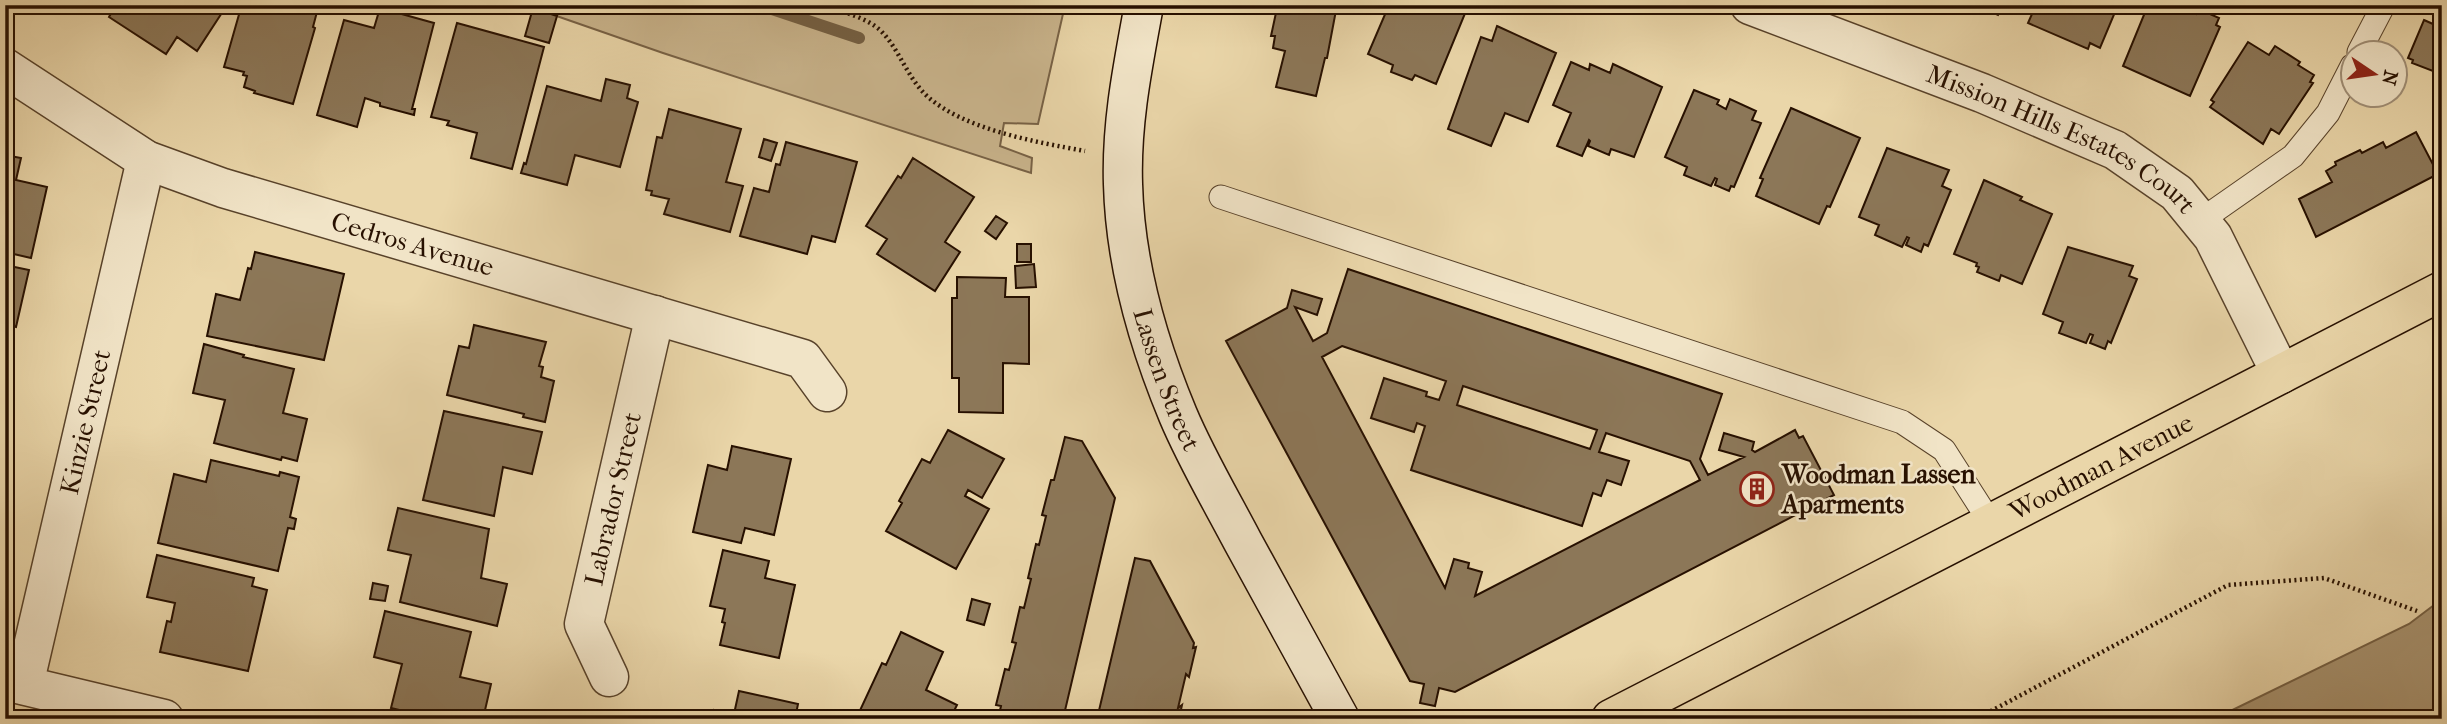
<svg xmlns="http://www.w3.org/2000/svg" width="2447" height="724" viewBox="0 0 2447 724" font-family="'IM FELL French Canon',serif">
	<rect width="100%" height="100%" fill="#ead6a9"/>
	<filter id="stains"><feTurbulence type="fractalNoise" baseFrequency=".00286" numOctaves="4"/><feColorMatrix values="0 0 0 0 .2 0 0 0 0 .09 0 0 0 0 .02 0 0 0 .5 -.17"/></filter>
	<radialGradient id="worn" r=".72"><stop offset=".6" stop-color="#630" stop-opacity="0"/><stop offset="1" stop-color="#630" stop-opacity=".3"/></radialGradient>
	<path fill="#c9b48c" stroke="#786246" stroke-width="2" d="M525,5H1065L1038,124L1004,123L1000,146L1032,158L1031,173L663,53Z"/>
	<path fill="#a89370" stroke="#745f43" stroke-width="2" d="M2442,599V719H2214L2409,624Z"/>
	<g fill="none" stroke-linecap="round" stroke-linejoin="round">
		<path stroke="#745f43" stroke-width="12" d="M760,5L859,38
			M2438,480L2442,484"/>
	</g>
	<path fill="#8c7758" stroke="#271000" stroke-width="2" fill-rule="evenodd" d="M116,5H227L197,51L177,37L166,54L109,17Z
		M246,5H307L318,8L313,27L315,28L293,104L254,93L255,91L244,87L247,76L243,75L244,72L224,67L240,11L244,12Z
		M1282,5H1337L1327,58H1325L1316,96L1276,87L1285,51L1273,48L1275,36H1271L1277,8L1281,9Z
		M1389,5H1452L1466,11L1436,84L1415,75L1412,80L1391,72L1393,65L1368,54Z
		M1977,5H2003L1998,15Z
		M2036,5H2118L2100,48L2090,43L2088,49L2028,23Z
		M2148,5H2176L2196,14L2199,9L2219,18L2216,25L2220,27L2190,96L2123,66Z
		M380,8L434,23L412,109H415L414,115L380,106V103L365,98L357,127L317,115L344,20L374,28Z
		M533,8L557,16L549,43L525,36Z
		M2424,20L2442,28V87L2436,85L2441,74L2412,63L2413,60L2408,58Z
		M457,23L544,47L512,169L471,158L477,133L447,125L449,121L431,117Z
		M1497,26L1556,53L1528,122L1505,113L1491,146L1448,129L1481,37L1492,41Z
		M2248,42L2269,55L2275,46L2300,62L2298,65L2314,75L2310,82L2313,83L2279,134L2271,129L2263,144L2210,107L2214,102L2211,100Z
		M1571,62L1589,70L1590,64L1610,73L1613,64L1662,87L1634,157L1611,149L1609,155L1588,146L1590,141L1589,140L1582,156L1557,146L1571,113L1553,105Z
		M606,79L630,85L627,98L638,102L620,167L575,155L567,185L521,173L524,163L526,164L547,86L601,101Z
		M1694,90L1719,100L1717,104L1726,109L1730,99L1756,111L1752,120L1761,123L1734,187L1731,186L1729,191L1715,185L1717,179L1715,178L1711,186L1684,175L1687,167L1665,157Z
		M1791,108L1860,138L1830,207L1827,206L1819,224L1756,196L1763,179L1760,178Z
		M669,109L741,129L726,182L743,186L730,232L664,214L669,199L651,195L652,191L646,190L657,137L662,138Z
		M2416,132L2438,174L2316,237L2299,199L2332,182L2326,171L2336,165L2335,162L2360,150L2362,153L2383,142L2386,148Z
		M764,139L777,143L771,161L759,157Z
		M786,142L857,162L835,242L812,236L807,254L740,236L754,188L769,192L776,164L780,165Z
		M1887,148L1949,170L1942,186L1951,190L1928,246L1924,244L1921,252L1906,245L1909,238L1907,237L1902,247L1875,235L1879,225L1859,217Z
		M5,155L21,158L16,180L47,187L31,258L5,252Z
		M913,158L974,197L945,242L960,252L935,291L877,254L887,239L866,226L898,176L901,178Z
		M1984,180L2022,197L2020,200L2052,214L2022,284L2001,275L1999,281L1977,272L1979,267L1976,266L1977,263L1954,254Z
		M996,216L1007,223L996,239L985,231Z
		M1017,244H1031V262H1017Z
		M2068,247L2133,266L2129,276L2137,279L2111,343L2108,341L2105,349L2090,343L2093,335L2090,334L2086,343L2059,333L2063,322L2043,314Z
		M255,252L344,274L324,360L207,336L216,294L240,300L248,268L251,269Z
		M1034,264L1036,287L1016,288L1015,266Z
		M5,265L29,270L16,327L5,324Z
		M1348,269L1722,394L1700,459L1708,475L1744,457L1719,450L1724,433L1754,442L1752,450L1755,452L1795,430L1799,438L1803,436L1834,495L1455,692L1439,688L1435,706L1420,703L1424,684L1410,681L1226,341L1287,308L1292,290L1322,299L1317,315L1295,307L1313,341L1327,333ZM1342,346L1446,381L1439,400L1426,396L1427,392L1384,378L1371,418L1414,432L1417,423L1425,426L1411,470L1582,526L1593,493L1601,496L1607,480L1621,485L1629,461L1599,452L1606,433L1690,461L1700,480L1475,596L1482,572L1468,568L1469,563L1454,559L1445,588L1322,357ZM1463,386L1597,430L1590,449L1457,405Z
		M957,277L1006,278L1005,297H1029V364L1003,363V413L959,412V378H952V298H957Z
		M474,325L546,342L539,366L543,367L541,377L554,381L545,422L523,417L524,414L447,395L459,346L469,348Z
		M204,344L244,355L243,357L294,369L283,413L307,419L297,461L282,457L281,460L214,443L225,400L193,393Z
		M444,411L542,432L532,474L503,467L494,516L423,500Z
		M948,430L1004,459L982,498L968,490L965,496L989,509L956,569L886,531L902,503L899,501L922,459L930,463Z
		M1065,437L1082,441L1115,498L1063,719H998L1001,706L996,705L1005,669L1009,670L1016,643L1012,642L1020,607L1024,608L1031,579L1028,578L1036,544L1039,545L1046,516L1042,515L1051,480H1054Z
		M732,446L791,459L774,535L745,528L741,543L693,532L708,465L727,470Z
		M211,460L279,476L280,472L299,477L290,517L296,519L294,529L288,528L278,571L158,543L174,474L206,482Z
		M398,508L489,529L481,578L507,584L497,626L400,602L411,555L388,550Z
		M723,550L769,561L765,578L795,585L779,658L720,645L725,623L722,622L725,609L710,606Z
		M157,555L254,578L252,586L267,590L248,671L160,652L167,621L171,622L175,603L147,597Z
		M1135,558L1150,561L1194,643L1193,648L1196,647L1189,677L1186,674L1178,708L1182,705L1179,719H1097Z
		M373,583L388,586L385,601L370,599Z
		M972,599L990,604L984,625L967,620Z
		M385,611L471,632L460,677L491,684L483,719H437L391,708L402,664L374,657Z
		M901,632L943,652L926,690L957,705L950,719H856L882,663L886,665Z
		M739,691L798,704L796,714L818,719H712L714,710L734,714Z"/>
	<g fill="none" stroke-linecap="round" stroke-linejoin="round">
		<g stroke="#58422a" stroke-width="25">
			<path id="service" d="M2359,52L2381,10
				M1221,197L1902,422L1944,450L1992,525
				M2200,221L2293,156L2328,113L2352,66"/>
		</g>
		<g stroke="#58422a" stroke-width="41">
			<g id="minor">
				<path id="s1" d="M1750,5L1982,93L2115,150L2177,193L2213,237L2281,374"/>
				<path id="s2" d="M5,68L146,160L223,188L803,359L827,392"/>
				<path id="s3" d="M609,677L584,624L655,315"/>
				<path id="s4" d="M24,685L146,160"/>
			</g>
		</g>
		<g stroke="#58422a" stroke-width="41">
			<path id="tertiary" d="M5,681L164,719"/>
		</g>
		<g stroke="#271000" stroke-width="41">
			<g id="secondary">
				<path id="s5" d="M1144,5C1133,65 1121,123 1123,184C1125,262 1148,343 1178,415C1196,458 1221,500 1243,542C1275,601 1308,660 1340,719"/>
			</g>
		</g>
		<g stroke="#271000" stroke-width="41">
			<g id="primary">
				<path id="s6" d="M1611,719L2442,291"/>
			</g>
		</g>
		<path stroke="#271000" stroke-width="4.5" stroke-dasharray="2 3.5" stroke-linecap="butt" d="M822,5C841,12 865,16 881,31C900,50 907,78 928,97C966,130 1036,142 1085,151
			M1976,719L2228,585L2324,578L2417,611"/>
		<use href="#service" stroke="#f1e4c7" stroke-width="23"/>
		<use href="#minor" stroke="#f1e4c7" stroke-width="38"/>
		<use href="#tertiary" stroke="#f1e4c7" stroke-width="38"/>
		<use href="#secondary" stroke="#f1e4c7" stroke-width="38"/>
		<use href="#primary" stroke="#ead6a9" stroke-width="38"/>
	</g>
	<defs>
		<g id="building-ring" transform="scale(1.75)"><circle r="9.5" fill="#f1e4c7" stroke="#8f2418" stroke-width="1.5"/><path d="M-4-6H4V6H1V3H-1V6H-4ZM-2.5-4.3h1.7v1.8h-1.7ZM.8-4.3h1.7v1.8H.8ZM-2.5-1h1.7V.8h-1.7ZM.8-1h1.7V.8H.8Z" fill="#8f2418"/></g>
	</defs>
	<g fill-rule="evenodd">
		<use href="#building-ring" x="1757" y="489"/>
	</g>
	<g text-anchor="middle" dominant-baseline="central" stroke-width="5" stroke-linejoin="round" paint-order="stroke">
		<g font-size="26" fill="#271000" stroke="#f1e4c7">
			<text stroke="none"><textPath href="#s1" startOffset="340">Mission Hills Estates Court</textPath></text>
			<text stroke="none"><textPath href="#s2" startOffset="448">Cedros Avenue</textPath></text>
			<text stroke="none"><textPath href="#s5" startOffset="382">Lassen Street</textPath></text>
			<text stroke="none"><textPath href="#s4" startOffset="270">Kinzie Street</textPath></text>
			<text stroke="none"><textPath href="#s6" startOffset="551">Woodman Avenue</textPath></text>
			<text stroke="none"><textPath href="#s3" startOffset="187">Labrador Street</textPath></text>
		</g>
		<g font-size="26" font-weight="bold" fill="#271000" stroke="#f1e4c7" text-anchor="start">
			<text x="1782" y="474">Woodman Lassen<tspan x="1782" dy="30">Aparments</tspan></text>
		</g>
	</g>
	<rect width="2447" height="724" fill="none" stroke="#ead6a9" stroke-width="28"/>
	<rect x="7" y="7" width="2433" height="710" fill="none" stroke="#271000" stroke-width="3.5"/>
	<rect x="14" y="14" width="2419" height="696" fill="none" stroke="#271000" stroke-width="2"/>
	<g transform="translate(2374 74) rotate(103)"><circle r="33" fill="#f1e4c7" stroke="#a08f77" stroke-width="2"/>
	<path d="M0-5L12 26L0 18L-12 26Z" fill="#8f2418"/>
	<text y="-10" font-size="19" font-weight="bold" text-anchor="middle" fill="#271000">N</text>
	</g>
	<rect width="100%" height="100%" filter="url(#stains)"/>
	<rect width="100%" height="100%" fill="url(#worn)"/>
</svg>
